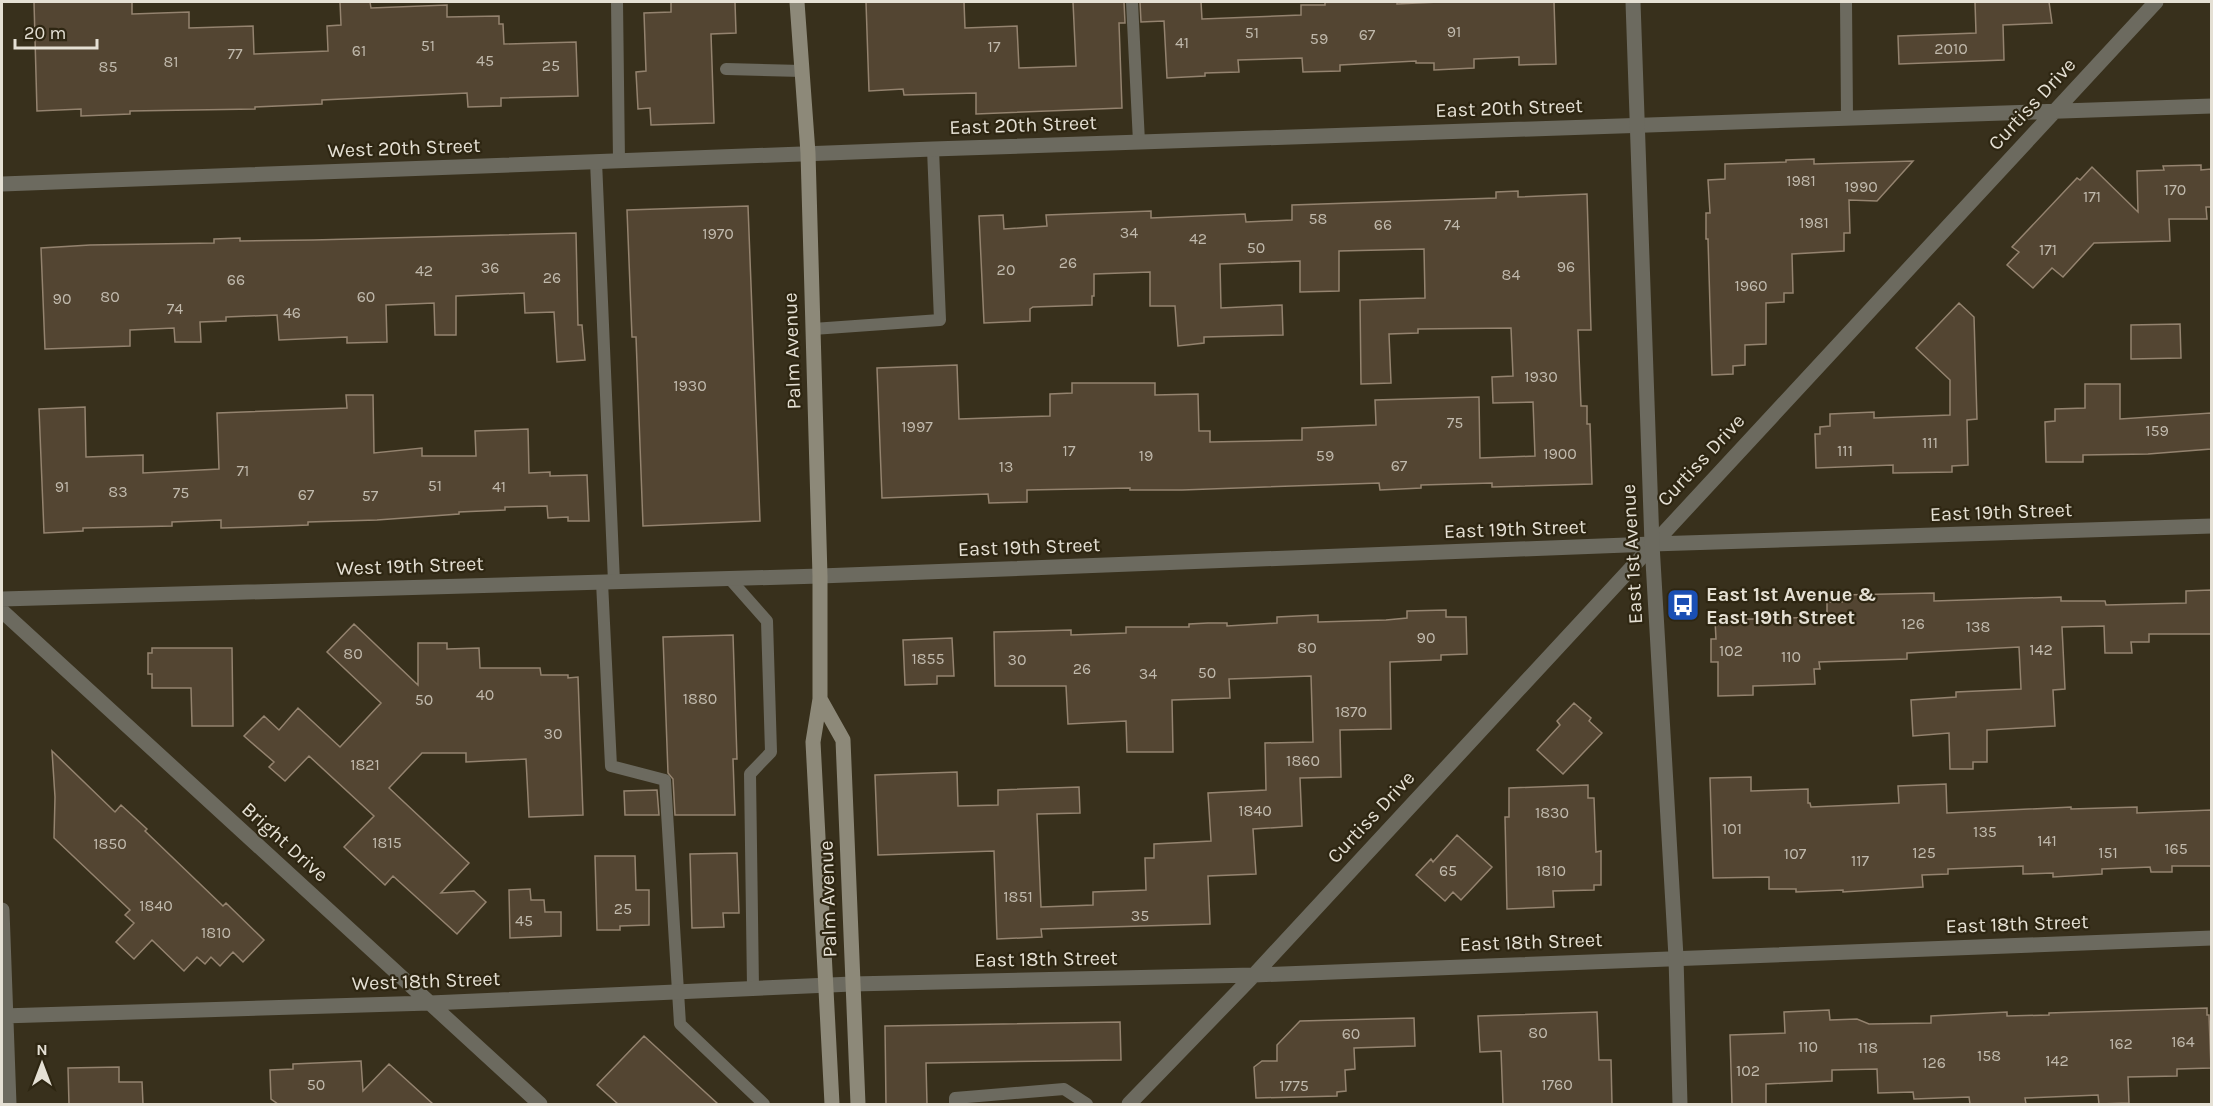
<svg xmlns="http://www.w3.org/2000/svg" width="2213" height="1106" viewBox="0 0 2213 1106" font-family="Karla,sans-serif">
	<rect width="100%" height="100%" fill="#38301c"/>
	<path fill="#534532" stroke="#94836f" stroke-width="1.5" d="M34,2H132V14L189,12V28L253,26L254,54L328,51L327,26L341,25L340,2H370L371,8L447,5V17L499,16V24H503L504,44L576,42L578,96L501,98V106L468,107L467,93L322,100V104L255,107V109L130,111V114L81,116V109L37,111Z
		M671,2H735L736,33L711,34L714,123L651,125L650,108L638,109L636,72L646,71L644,13L671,12Z
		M866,2H964L965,28L1017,26L1019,68L1076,66L1073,2H1124L1125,23H1119L1122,108L976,114V93L904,95L903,89L869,91Z
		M1140,2H1201L1202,19L1301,15V5H1325V2H1397V4L1439,2H1554L1556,64L1519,65V57L1474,59V68L1434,70V63H1416V61L1340,65V71L1303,72L1302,58L1238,60L1239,72L1205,73V76L1167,78L1164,21L1141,22Z
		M1975,2H2049L2052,23L2003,25L2004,60L1899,64L1898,36L1976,33Z
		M1814,159V164L1913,161L1877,201L1849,200L1850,233H1844V251L1792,254L1793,293H1784V302L1766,303V344L1745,345V365L1733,366V374L1712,375L1708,239H1706V213H1710L1708,180L1725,179V164L1786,162V160Z
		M2201,165V170L2211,169V207H2206L2207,219H2169L2170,241L2094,243L2063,277L2052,268L2033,288L2007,265L2019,252L2012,247L2077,178L2080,180L2092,167L2138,212L2137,171L2164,170L2163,166Z
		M1518,191V197L1587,194L1591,330H1578L1581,406H1587V424H1590L1592,484L1492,487V483L1421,485V488L1380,490L1379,483L1182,490H1130V488L1027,490V502L989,503L988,494L882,498L877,368L957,365L959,419L1050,416V394L1072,393V383H1155V395L1198,394L1199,431H1210V442L1302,440V428L1376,425L1375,400L1479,397L1480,458L1535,456L1533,402L1493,403L1492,377L1513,376L1511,328L1418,329V333L1389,334L1391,383L1361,384L1360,300L1425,298L1424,249L1339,251V291L1300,292V261L1220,264L1221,308L1282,305L1283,335L1204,337V343L1178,346L1175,306H1150V272L1094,274V296H1092V305L1033,307L1030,309V321L984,323L979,216L1003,215L1004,229L1047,226L1046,215L1151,211V218L1245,214L1246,222L1292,220V205L1496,198V192Z
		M748,206L760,521L643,526L636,337H632L627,210Z
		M576,233L578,325H582L585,360L557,362L554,312L525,313L524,293L456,296V335H435L434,303L386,305L387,342L347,343V337L279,340L277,315L226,317V321L200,322L201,342H175L174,328L130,330V346L45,349L41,248L90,245L214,243V239L240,238V241L313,240Z
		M1959,303L1974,317L1977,419L1967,420L1968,465L1952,466V472L1893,473V465L1816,468L1815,434H1820V427L1830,426V414L1874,412V418L1950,415V380L1916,348Z
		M2180,324L2181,358L2131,359V325Z
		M2085,384H2120V419L2211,413V449L2148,454L2083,455V462H2046L2045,422L2055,421V409L2085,408Z
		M346,395H373L374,453L422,448V456H476L475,431L528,429L529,473L550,472V476L587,475L589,521H568V517L548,518L547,506L505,507V510L459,512V514L377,520L308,522V525L284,526L221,528V520L172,522V526L83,528V531L44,533L39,409L85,407L86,457L143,455V473L219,469L217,413L347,408Z
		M2211,590V634H2149V642H2131L2132,653H2105L2104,626L2062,627L2065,689L2053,690L2055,726L1987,730V762H1973V769H1950L1949,733L1913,736L1911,700L1956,697V692L2021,689L2019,647L1907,653V659L1819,662L1820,669H1814L1815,684L1753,686V695L1718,696V662H1711V639H1716L1715,620L1827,617V602H1842V595L1934,593V601L2061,597V601H2105L2106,605L2186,603V591Z
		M1446,610V617H1466L1467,654L1441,655V660L1390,662L1391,729L1340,730L1341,777L1300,778L1302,826L1253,829L1256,874L1208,876L1210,924L1041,929L1042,937L997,939L994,851L878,855L875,775L957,772L958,806L998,805V790L1079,787L1080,813L1037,814L1041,907L1093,905V892L1146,890L1145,858H1154V844L1211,841L1208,793L1266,790L1265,743L1313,742L1311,676L1229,679L1230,698L1172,700L1173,752H1127L1126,721L1068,724L1066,686H995L994,632L1071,630V635L1126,633V627H1189V624L1208,623H1227V626L1277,623V617L1318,615V622L1386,620L1407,618V611Z
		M354,624L418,685V643H447V649L479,648L480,668H540L541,675H568V678L578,677L583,815L529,817L526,759L466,762V753H422L389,788L469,863L441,893L474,891L486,902L457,934L393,876L385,885L344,847L374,816L309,756L285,781L269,767L274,762L244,736L264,716L279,730L298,708L340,747L381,703L327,652Z
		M733,635L737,759H733L735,815H675L673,779L668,773L663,637Z
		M952,638L954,676H937V684L905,685L903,640Z
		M152,648H232L233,726H192L191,688H152V674H148V653H152Z
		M1574,703L1591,718L1589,721L1602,733L1563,774L1537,750L1560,725L1557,721Z
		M52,751L115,812L121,805L147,829L145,831L223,906L226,903L264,940L243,962L233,952L220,966L211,957L205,964L197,957L184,971L152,940L134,959L116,942L134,923L125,915L130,910L54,838L55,797Z
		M1751,777V791L1808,789V803H1810L1811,807L1899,803L1898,786L1946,784L1947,813L2071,807V809L2137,807V813L2211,810V866H2172V872H2151L2150,867L2102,869V874L2053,877V873L2023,874V866L1948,869V874L1922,875L1923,887L1843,892V890L1796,892V889H1769V877L1713,878L1710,778Z
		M1588,785V798H1594L1596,852L1601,851V885H1594V890L1553,891L1554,907L1507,909L1505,817H1509V788Z
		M657,790L659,815H625L624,791Z
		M1457,835L1492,867L1461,900L1453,892L1445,901L1416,875L1431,859L1433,862Z
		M737,853L739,913H723L724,927L692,928L690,854Z
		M595,856H635L636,890H649V925L620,926V930H597Z
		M530,889L531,900H544L545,912H561V936L510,938L509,890Z
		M2207,1008V1015H2209L2211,1068L2177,1069V1076L2128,1077L2129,1103L2099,1104L2098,1095L2025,1098L2026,1104H1970L1969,1097L1914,1099L1913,1092L1878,1093L1877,1069L1832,1070V1081L1766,1084V1104H1732L1730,1035L1785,1033L1784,1012L1829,1010L1830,1020L1857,1019L1869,1024L1931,1023V1016L2007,1012V1016L2049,1015V1013Z
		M1597,1012L1599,1060H1611L1612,1104H1503L1501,1051L1480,1052L1478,1016Z
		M1414,1018L1415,1046L1354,1048L1355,1069L1345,1070L1346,1091L1337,1092V1096L1256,1098L1254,1067L1262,1061H1277V1045L1300,1021Z
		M1120,1022L1121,1060L926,1063L927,1104H886L885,1026Z
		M644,1036L718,1104H618L597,1085Z
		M361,1061L363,1091L389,1064L433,1104H278L271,1099L270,1070L293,1069V1064Z
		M119,1067V1082H142L143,1104H69L68,1068Z"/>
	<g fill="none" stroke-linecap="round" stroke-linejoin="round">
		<path stroke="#6c6a5f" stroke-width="12" d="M617,2L619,161
			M1132,2L1139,142
			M1846,2L1847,117
			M726,69L802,71
			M596,161L614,582
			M813,329L940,320L933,149
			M729,578L767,621L771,752L750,774L753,988
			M602,582L611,766L665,780L680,1024L764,1104
			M955,1104V1098L1064,1089L1087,1104"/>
		<path stroke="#6c6a5f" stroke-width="15" d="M2,184L933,149L2212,106
			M2,599L820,576L1652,544L2212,526
			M2,611L540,1104
			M2,910L9,1104
			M2,1016L430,1003L852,984L1254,975L2212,938
			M1129,1104L1254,975L2156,2"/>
		<path stroke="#6c6a5f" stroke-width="15" d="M1633,2L1652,544L1676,957L1680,1104"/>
		<path stroke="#8d8979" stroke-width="15" d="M797,2L808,153L820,576V699L813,742L832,1104
			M820,699L843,740L858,1104"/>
	</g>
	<defs>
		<g id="bus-square" transform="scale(1.725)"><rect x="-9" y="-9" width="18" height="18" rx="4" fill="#1a4fb4" stroke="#2e2612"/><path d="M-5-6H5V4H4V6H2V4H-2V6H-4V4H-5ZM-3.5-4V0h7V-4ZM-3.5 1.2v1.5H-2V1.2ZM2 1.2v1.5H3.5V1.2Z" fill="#fff"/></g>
	</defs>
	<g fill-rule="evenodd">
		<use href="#bus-square" x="1683" y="605"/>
	</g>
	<g text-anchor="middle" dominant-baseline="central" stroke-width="4.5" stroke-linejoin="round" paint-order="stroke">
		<g font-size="16" fill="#c0b9ac">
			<text x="1454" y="31">91</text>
			<text x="1252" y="32">51</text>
			<text x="1367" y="34">67</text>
			<text x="1319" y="38">59</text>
			<text x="1182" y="42">41</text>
			<text x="428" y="45">51</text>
			<text x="994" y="46">17</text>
			<text x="1951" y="48">2010</text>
			<text x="359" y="50">61</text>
			<text x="235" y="53">77</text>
			<text x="485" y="60">45</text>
			<text x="171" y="61">81</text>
			<text x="551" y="65">25</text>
			<text x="108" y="66">85</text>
			<text x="1801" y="180">1981</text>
			<text x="1861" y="186">1990</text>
			<text x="2175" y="189">170</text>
			<text x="2092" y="196">171</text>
			<text x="1318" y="218">58</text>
			<text x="1814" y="222">1981</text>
			<text x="1383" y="224">66</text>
			<text x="1452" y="224">74</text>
			<text x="1129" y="232">34</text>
			<text x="718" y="233">1970</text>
			<text x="1198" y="238">42</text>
			<text x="1256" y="247">50</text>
			<text x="2048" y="249">171</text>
			<text x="1068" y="262">26</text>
			<text x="1566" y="266">96</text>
			<text x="490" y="267">36</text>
			<text x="1006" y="269">20</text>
			<text x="424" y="270">42</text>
			<text x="1511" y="274">84</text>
			<text x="552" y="277">26</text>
			<text x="236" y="279">66</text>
			<text x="1751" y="285">1960</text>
			<text x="110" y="296">80</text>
			<text x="366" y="296">60</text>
			<text x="62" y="298">90</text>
			<text x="175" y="308">74</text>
			<text x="292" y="312">46</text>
			<text x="1541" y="376">1930</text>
			<text x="690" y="385">1930</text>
			<text x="1455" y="422">75</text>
			<text x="917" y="426">1997</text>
			<text x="2157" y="430">159</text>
			<text x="1930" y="442">111</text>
			<text x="1069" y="450">17</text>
			<text x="1845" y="450">111</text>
			<text x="1560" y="453">1900</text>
			<text x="1146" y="455">19</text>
			<text x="1325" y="455">59</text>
			<text x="1399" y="465">67</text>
			<text x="1006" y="466">13</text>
			<text x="243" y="470">71</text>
			<text x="435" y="485">51</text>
			<text x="62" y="486">91</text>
			<text x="499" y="486">41</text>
			<text x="118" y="491">83</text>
			<text x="181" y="492">75</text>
			<text x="306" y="494">67</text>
			<text x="370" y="495">57</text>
			<text x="1913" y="623">126</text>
			<text x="1978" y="626">138</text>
			<text x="1426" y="637">90</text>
			<text x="1307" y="647">80</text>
			<text x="2041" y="649">142</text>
			<text x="1731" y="650">102</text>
			<text x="353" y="653">80</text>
			<text x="1791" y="656">110</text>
			<text x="928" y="658">1855</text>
			<text x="1017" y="659">30</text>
			<text x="1082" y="668">26</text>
			<text x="1207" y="672">50</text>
			<text x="1148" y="673">34</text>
			<text x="485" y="694">40</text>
			<text x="700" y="698">1880</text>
			<text x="424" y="699">50</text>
			<text x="1351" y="711">1870</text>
			<text x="553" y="733">30</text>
			<text x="1303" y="760">1860</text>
			<text x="365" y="764">1821</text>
			<text x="1255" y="810">1840</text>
			<text x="1552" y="812">1830</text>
			<text x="1732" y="828">101</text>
			<text x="1985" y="831">135</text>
			<text x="2047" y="840">141</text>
			<text x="387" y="842">1815</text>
			<text x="110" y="843">1850</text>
			<text x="2176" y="848">165</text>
			<text x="1924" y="852">125</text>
			<text x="2108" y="852">151</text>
			<text x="1795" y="853">107</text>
			<text x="1860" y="860">117</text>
			<text x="1448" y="870">65</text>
			<text x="1551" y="870">1810</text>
			<text x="1018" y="896">1851</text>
			<text x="156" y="905">1840</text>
			<text x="623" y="908">25</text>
			<text x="1140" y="915">35</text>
			<text x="524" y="920">45</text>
			<text x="216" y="932">1810</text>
			<text x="1538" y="1032">80</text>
			<text x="1351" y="1033">60</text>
			<text x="2183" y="1041">164</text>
			<text x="2121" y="1043">162</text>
			<text x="1808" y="1046">110</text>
			<text x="1868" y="1047">118</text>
			<text x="1989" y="1055">158</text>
			<text x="2057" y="1060">142</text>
			<text x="1934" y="1062">126</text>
			<text x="1748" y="1070">102</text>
			<text x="316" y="1084">50</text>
			<text x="1557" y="1084">1760</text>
			<text x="1294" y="1085">1775</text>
		</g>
		<g font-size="20" fill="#e5e0d4" stroke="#2e2612">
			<text transform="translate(2032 104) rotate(-47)">Curtiss Drive</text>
			<text transform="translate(1509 108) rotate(-2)">East 20th Street</text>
			<text transform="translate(1023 125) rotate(-2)">East 20th Street</text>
			<text transform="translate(404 148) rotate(-2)">West 20th Street</text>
			<text transform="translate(792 351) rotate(-92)">Palm Avenue</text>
			<text transform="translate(1701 460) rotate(-47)">Curtiss Drive</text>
			<text transform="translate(2001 512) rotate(-2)">East 19th Street</text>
			<text transform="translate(1515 529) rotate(-2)">East 19th Street</text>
			<text transform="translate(1029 547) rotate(-2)">East 19th Street</text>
			<text transform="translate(1632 554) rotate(-93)">East 1st Avenue</text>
			<text transform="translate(410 566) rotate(-2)">West 19th Street</text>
			<text transform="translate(1371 817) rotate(-47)">Curtiss Drive</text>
			<text transform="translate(285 842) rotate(42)">Bright Drive</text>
			<text transform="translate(828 899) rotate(-92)">Palm Avenue</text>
			<text transform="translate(2017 924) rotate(-2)">East 18th Street</text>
			<text transform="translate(1531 942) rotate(-2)">East 18th Street</text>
			<text transform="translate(1046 959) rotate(-1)">East 18th Street</text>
			<text transform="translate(426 981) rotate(-2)">West 18th Street</text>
		</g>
		<g font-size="20" font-weight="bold" fill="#e5e0d4" stroke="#2e2612" text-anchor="start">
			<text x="1706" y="594">East 1st Avenue &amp;<tspan x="1706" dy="23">East 19th Street</tspan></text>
		</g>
	</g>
	<rect width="2213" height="1106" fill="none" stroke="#e5e0d4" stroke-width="6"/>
	<g transform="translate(42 1064)" stroke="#2e2612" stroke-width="4.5" paint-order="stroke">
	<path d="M0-4.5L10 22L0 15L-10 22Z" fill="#e5e0d4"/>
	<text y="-9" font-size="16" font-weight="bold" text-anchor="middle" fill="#e5e0d4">N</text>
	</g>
	<path d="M15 39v9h82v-9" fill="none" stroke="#e5e0d4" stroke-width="3"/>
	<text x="24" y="39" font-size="18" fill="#e5e0d4" stroke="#2e2612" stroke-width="4.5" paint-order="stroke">20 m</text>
</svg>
